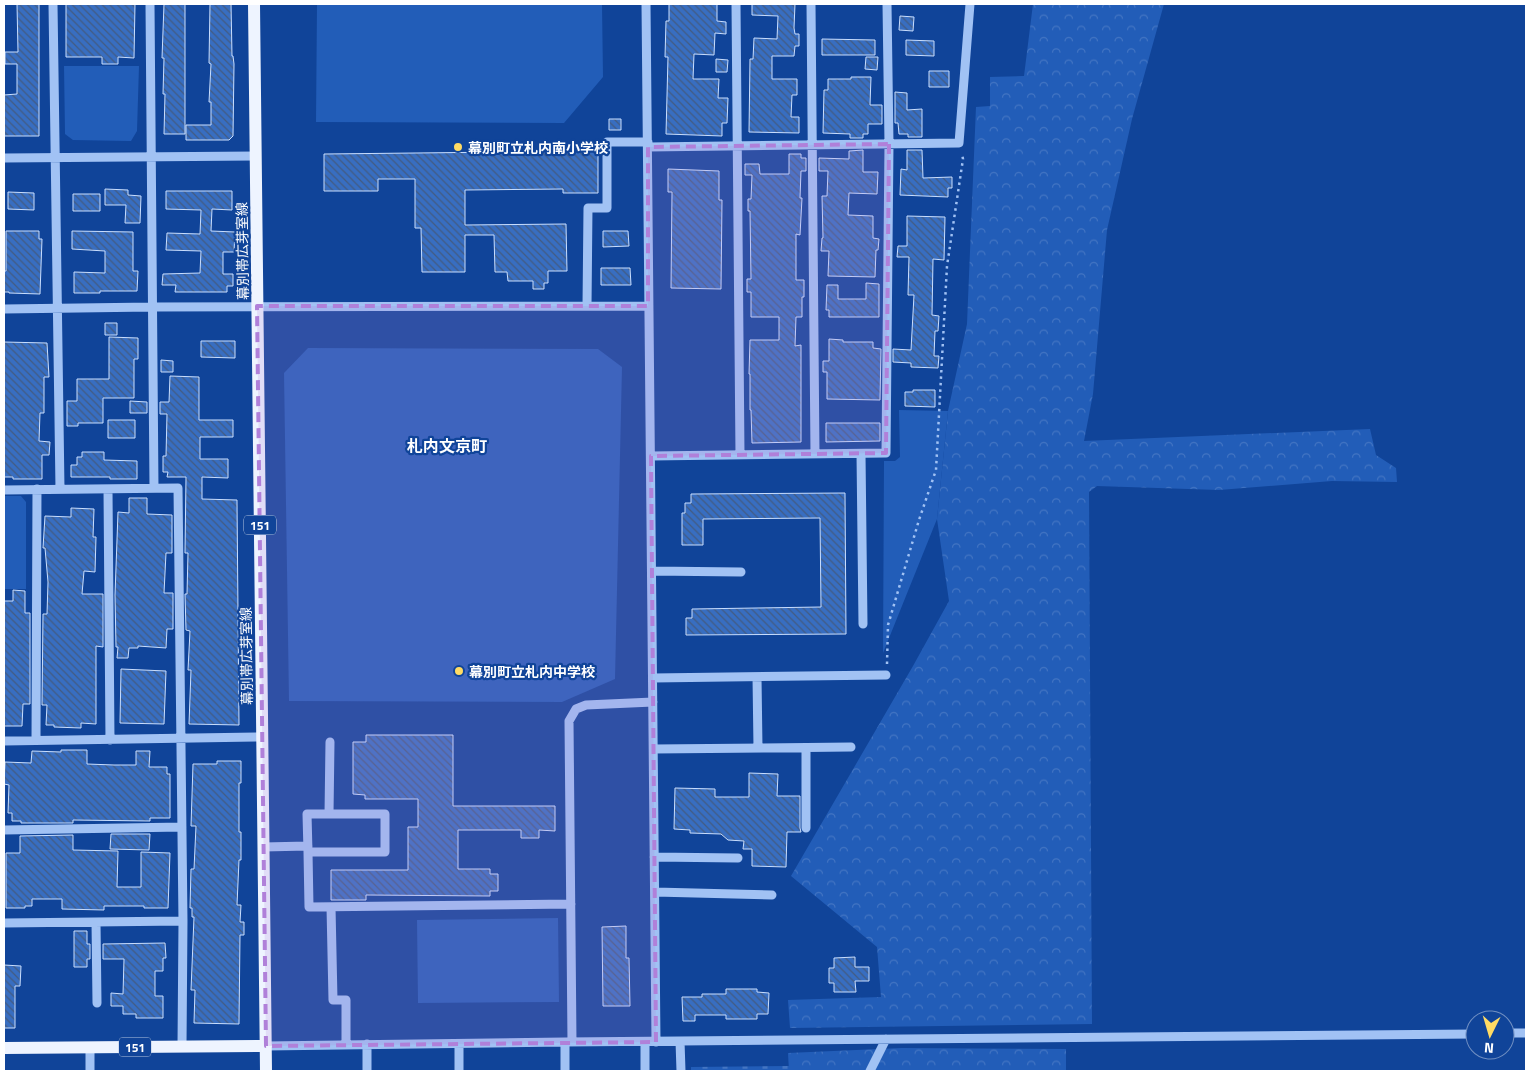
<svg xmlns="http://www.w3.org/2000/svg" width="1530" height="1075" viewBox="0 0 1530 1075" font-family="'Titillium Web','Noto Sans JP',sans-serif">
	<defs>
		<pattern id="forest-crowns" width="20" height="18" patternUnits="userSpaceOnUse" patternTransform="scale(1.25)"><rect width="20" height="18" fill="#225db8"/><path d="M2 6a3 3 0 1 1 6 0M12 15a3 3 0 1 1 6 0" fill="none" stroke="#4375c3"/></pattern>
		<pattern id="cemetery-stones" width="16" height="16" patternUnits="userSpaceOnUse" patternTransform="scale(1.25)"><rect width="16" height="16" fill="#225db8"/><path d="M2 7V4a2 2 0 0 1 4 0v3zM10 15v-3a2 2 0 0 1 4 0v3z" fill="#4375c3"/></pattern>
		<pattern id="building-back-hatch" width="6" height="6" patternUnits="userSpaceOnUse" patternTransform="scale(1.25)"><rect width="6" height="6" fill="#386ec1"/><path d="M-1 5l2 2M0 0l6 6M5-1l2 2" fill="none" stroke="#435b81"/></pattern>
	</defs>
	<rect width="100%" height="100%" fill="#104499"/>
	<path fill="url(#forest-crowns)" d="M1033,4H1164L1132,119L1107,230L1093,394L1084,441L1370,429L1376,455L1396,468L1397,482L1332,481L1219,490L1097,486L1089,492L1092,1024L790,1028L788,1000L881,997L877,947L791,876L913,666L949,601L937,519L948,411L967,324L976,107L990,106V77L1024,76Z
		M902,1048L1066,1049V1071H789L788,1053Z"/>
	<path fill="url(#cemetery-stones)" d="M789,1066V1071H691V1067Z"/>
	<path fill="#225db8" d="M317,4H602L603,77L564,123L316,122Z
		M64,66H139L137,131L131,141L73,140L65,134Z
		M308,348L598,349L622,367L615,679L562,702L289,701L284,373Z
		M899,410L948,411L937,519L883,653L884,461H895L900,457Z
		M4,496H21L26,502V589H4Z
		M558,918L559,1002L418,1003L417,920Z"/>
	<path fill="url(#building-back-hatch)" stroke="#c9defe" d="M17,4H39V136H4V95L17,94V64H5V52H18Z
		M66,4H135L134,58L118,57V64H102V57H66Z
		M164,4H185V134H164L165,94H163L164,58H162Z
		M210,4H231L232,56H233L234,64L233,136L229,140H186V125H211V102H209L211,64L209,63Z
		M669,4H717V21L726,22V34L715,33L714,55L694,54L693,79H719L718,98H728L727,123H722V136L666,134L668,57H665L666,21H669Z
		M752,4H795L794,28L795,34H799V46H795L794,56H772V79H797V95H792L791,117H799V133L749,132L750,59H753L754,38L777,39L778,16L752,15Z
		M900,16L914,17L913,31L899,30Z
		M822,39L875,40V55H822Z
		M906,40L934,41V56L906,55Z
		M866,57H878L877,70L865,69Z
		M716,59L728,60L727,72H716Z
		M929,71H949V87H929Z
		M851,77H871L870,105H882V124H868V134H863V138H850V134L823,133L824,90H828V79H851Z
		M895,92L907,93V110L922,109V137H908V134H899L898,123H895Z
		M609,119H621V130H609Z
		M863,150V172H878L877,194L849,193L848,215L873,216V238L879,239L878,250H876L875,277L828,276L829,251H821L822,238H823L822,196H827L828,171H819V158L849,159V151Z
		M907,150H922L923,178L952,177V188H948V197L900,195L901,169L907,170Z
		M598,151V193H563V189L465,190V225L566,224L567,271H548V283H544V289H533V281H508L507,272H495L494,235H465V272H422L421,228H415V179H378V191H324V154Z
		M789,154H801V158H806V171H801L800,198H802L800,235L796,234V280H804V297H802V317H796L795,346L801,345V442L752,443L751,410H750V374H749L750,340H779V317H751V292H747V279H751L750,211H748V199H751L752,175H745V164H759L760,174H789Z
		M668,169L719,171V200H722L721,289L671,288L672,192H668Z
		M105,189L128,190V195L141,196L140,223H125L126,205H105Z
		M166,191H232V210L212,209L211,231L235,232L234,252H223V274H233V286H227V292H175L176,285H162L163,274L200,273L201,251L166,250L167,233L200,234L201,210L166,209Z
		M8,192L34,193V210L8,209Z
		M73,194H100V211H73Z
		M907,216L945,217L944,260L933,259L932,315L939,316L938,331H935L934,356H939L938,368L911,367V363L893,362V349L911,350L914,295H908L909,257H897L898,246H907Z
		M6,231H39V239H42L40,294L9,293V292H4V271H6Z
		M72,231L133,232V271H138L137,291H100V293H74V272L105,273V251L72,249Z
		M603,231H628L629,246L603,247Z
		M601,268H630L631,285H601Z
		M866,283L879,284V317H829V310H826L827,285H838V299H866Z
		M105,323H117V335H105Z
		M109,337L138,338V359H134V398H103V423H78V426H67V401H77V379H109Z
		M829,339L843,340V342H873V348L881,349L880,400L827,399V372H823V361H829Z
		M201,341H235V358L201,357Z
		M4,342L47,343L49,377H44V413H40L39,441L50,442L49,455H42V479H13V477H4Z
		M161,360L173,361V372H161Z
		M170,376L199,377V420H233V437H200V459H228V478L202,477V499L237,500L239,725L189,724L191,670H188L190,631L186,630L185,594H187L188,553H185L186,477H167L168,472H163V456H166L167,414H160V402H169Z
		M913,390H935V407L905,406V392H913Z
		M130,401L147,402V413H130Z
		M108,420H135V438H108Z
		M826,423H880V441L826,442Z
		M82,452H104V460L137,461V479H110V477H71V465H77V457H82Z
		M845,493L846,634L686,635V618H692V609L821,607L820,518L703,519V545H682V513H685V503H691V494Z
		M129,498H147V514L172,515V553H166L164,593H173V629H167L166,648L138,646V648H129L128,658H117L118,647H116L115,595L118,512L129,513Z
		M71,508L94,509L93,537H96L95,572L84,571L82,594H103V647L96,646V724L81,723V728L54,727V725H46L47,705H42L43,614H47L48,582L45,548H43L45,516L71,517Z
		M13,590L25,591V613H30V704H23L22,726H4V601H13Z
		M121,669L166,671L164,724L120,723Z
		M366,735H453V806H555V831L539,830V838H521V830H458V869H490V874H498V891H490V896L366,895V900H331V870H408V827H418V799H365V795L353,794V742H366Z
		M61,750H87V764L114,765H136V751H150L149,767H167V774H170V818H150V821L73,820V823H21V821H12V813H8L9,785L4,784L5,762L31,763L32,751L61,752Z
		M217,761H241V783H239V832H241V860H239L237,905H241L240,922H244V935H240L239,1024L194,1023L195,990H191L194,917H192V908H190L191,869H194L196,826H191L193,764H217Z
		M749,773L778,774L777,796H800V828L801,832H787L786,867L752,866V849H743L744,841L728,840L721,834L690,833V830L674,829L675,788L715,789V797H749Z
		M111,834H150L149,850L110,849Z
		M73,835V850L118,851L117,887H141V852L170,853L168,908H144V906H104V910L62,909V899H32V906H25V908H6V853H20V836Z
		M626,926V958H629L630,1006H603L602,927Z
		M74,931H87V944H90V959H87V967H74Z
		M165,943L166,958H163V971H155V996H163V1018H136V1014H123V1006H111V993L123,994L124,959H103V944Z
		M855,957V967H869V981H855L856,992H834V983H829V968H834V958Z
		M4,965L21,966L20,986H15V1028H4Z
		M726,989H757V992L769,993L768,1014H757V1019H726V1015H695V1021H683L682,997H702V994H726Z"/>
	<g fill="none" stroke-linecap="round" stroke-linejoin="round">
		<path stroke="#a1c2f4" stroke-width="2.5" stroke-dasharray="2.5 4" stroke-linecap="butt" d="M887,664L888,625L919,520L936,470L947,266L963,159L962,154"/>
		<path stroke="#a1c2f4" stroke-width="9" d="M53,4L60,489
			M150,4L154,488
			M646,4L656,1042
			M736,4L740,455
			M811,4L815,454
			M648,147L959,143L970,4
			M4,158L255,156
			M587,306L588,208H607V142H648
			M4,309L152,307L648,306
			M861,454L863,624
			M651,456L886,453L889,144L887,4
			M108,489L110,740
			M4,490L178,488L183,921L182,1046
			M652,571L741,572
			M757,677L758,748
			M653,678L886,675
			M36,740L37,489
			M4,741L262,737
			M806,748V828
			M654,749L851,747
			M329,814L330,742
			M4,830L182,827
			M263,847L308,846
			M308,852H385V814H307L308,852L309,907L571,904
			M654,857L738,858
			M655,892L772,895
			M331,907L333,1000H346V1045
			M96,922L97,1003
			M4,923L183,921
			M1505,1033H1526
			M680,1041L681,1071
			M565,1042V1071
			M572,1042L569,721L576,709L586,705L653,702
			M645,1042V1071
			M367,1044V1071
			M459,1044V1071
			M266,1046L565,1042L1475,1034
			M90,1047V1071
			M870,1071L886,1039"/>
		<path stroke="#eef4ff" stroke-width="12" d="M254,4L266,1071
			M4,1048L266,1046"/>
	</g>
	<path fill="#b080d9" fill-opacity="0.2" stroke="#b080d9" stroke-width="4" stroke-dasharray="10 6" stroke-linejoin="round" d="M889,144L886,453L651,456L656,1042L266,1046L257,306H648V147Z"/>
	<g fill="#ffdb64" stroke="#104499" stroke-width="2">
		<circle cx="458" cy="147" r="5"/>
		<circle cx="459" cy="671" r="5"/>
	</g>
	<g text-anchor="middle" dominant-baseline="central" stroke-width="4.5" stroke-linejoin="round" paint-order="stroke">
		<g fill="#104499" stroke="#b7c7e0" stroke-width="1">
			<rect x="244" y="515.5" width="32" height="19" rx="4"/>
			<rect x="119" y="1037.5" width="32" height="19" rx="4"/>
		</g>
		<g font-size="12" font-weight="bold" fill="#fff">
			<text x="260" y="525">151</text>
			<text x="135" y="1047">151</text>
		</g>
		<g font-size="14" font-weight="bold" fill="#fff" stroke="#104499" text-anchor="start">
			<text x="468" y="147">幕別町立札内南小学校</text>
			<text x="469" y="671">幕別町立札内中学校</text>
		</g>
		<g font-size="14" fill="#fff" stroke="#104499">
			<text transform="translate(242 251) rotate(-91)">幕別帯広芽室線</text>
			<text transform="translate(246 656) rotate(-91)">幕別帯広芽室線</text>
		</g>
		<g font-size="16" font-weight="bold" fill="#fff" stroke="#104499">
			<text x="447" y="446">札内文京町</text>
		</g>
	</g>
	<rect width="1530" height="1075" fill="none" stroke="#ffffff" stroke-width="10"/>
	<g transform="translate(1490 1035) rotate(185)"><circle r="24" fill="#104499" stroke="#708fc2"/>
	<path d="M0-4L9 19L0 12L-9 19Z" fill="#ffdb64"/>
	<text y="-8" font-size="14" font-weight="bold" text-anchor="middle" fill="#ffffff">N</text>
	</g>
</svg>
